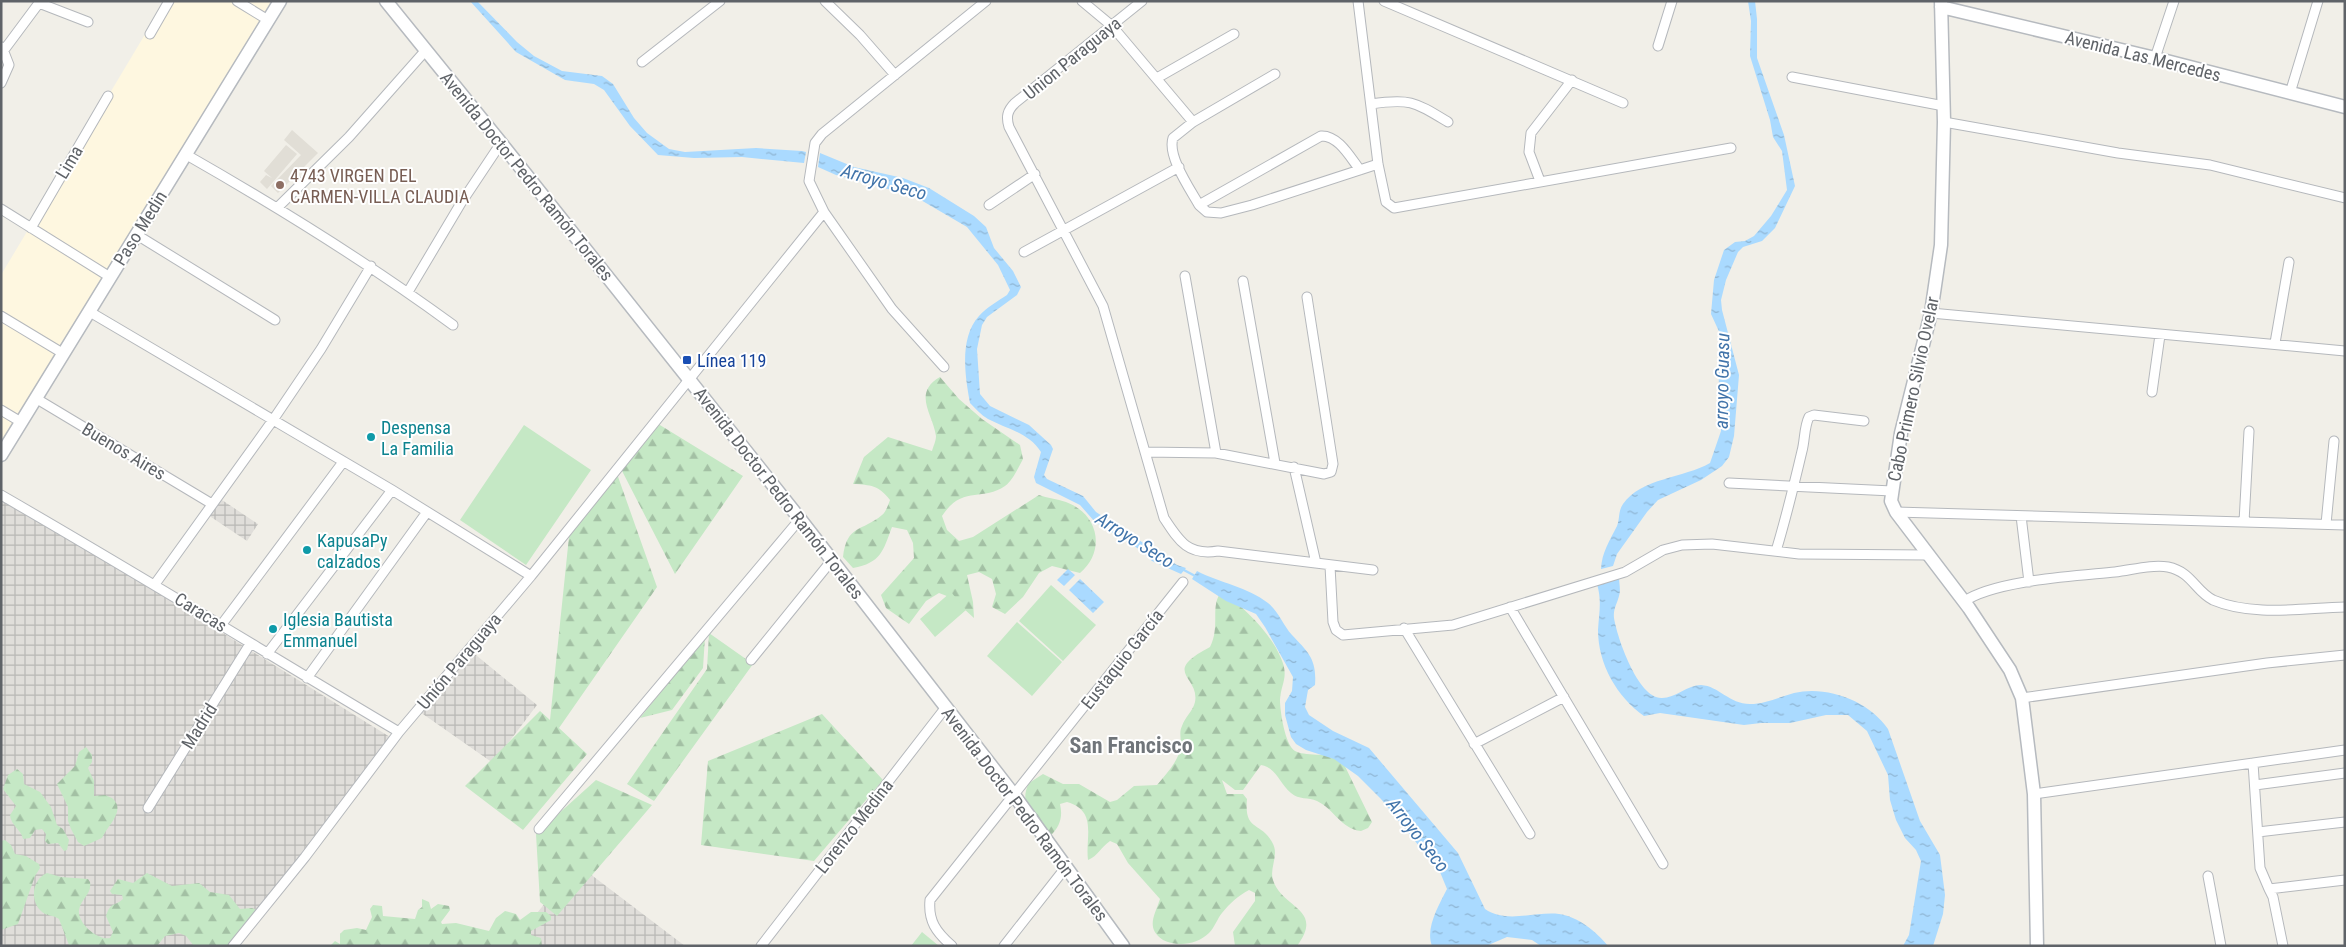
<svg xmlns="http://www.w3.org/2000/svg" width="2346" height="947" viewBox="0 0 2346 947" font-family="'Roboto Condensed',sans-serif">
	<defs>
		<pattern id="industrial-grid" width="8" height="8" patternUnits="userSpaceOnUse" patternTransform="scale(1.25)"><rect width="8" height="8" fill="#e0deda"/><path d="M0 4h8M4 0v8" fill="none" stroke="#b9b8b5"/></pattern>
		<pattern id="forest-firs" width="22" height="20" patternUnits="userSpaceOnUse" patternTransform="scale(1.25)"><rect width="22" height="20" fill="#c5e8c5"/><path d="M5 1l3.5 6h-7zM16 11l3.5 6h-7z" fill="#a3c0a4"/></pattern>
		<pattern id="water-ripples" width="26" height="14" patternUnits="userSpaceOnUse" patternTransform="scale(1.25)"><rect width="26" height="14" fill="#aadaff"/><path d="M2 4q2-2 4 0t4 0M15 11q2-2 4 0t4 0" fill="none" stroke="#8eb4d2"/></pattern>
	</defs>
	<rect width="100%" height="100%" fill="#f1efe8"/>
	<path fill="#fef7e0" d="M165,1H281L1,454V275Z"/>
	<path fill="url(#industrial-grid)" d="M1,495L398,742L233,946H1Z
		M219,498L258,524L247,541L208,515Z
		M471,651L537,705L493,763L420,712Z
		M577,864L685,946H510Z"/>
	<path fill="#e1ded6" d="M292,130L318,153L278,193L271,186L301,155L284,140Z
		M286,145L297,154L267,189L260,182L266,175L272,178L264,171Z"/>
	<path fill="url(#forest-firs)" d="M940,377L959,399L982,419L1020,445L1023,459C1018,468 1013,480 1005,486C982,502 962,485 942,516L947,530L959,541L973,537L1039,495C1047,498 1057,499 1066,502C1099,514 1106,551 1080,573L1052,566L1039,573L1023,597L1005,614L992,607L996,594L992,579L979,572L967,575L973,602L974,618L952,598L939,593L926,601L909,624L886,608L881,595L914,558L913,543L907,530L892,527C883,551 881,563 853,568L843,557C847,524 862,532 882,515C886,512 888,505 890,500C878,485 871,485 853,484L864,457L888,437L932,451C933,447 936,441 936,436C933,414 912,393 940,377Z
		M655,422L743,476L675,574L620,467Z
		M616,471L657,587L559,728L587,754L523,830L465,786L540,711L550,720L570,527Z
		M1222,591C1242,606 1270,632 1280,656C1290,677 1281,682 1280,700C1280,711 1285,745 1295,751C1303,756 1329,754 1340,756L1372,822L1368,828L1361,831C1341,829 1334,809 1317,801C1308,797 1299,800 1291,793C1279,783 1277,768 1261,765L1243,790H1235L1222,780L1227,794H1243L1247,799C1244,832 1260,821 1272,842C1280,855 1269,867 1273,880C1282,909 1325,908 1297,946H1235L1233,932L1255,901V893L1249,890C1238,896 1230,903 1222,913C1217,919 1215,927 1209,933C1197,945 1177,947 1163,940C1145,928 1155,915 1160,899L1128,863L1117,844L1110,841C1101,847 1098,856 1088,860C1085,837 1098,811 1067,802L1060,804C1063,817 1060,827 1050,836C1033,824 1018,803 1029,783L1043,774L1063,784H1079L1110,802L1117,800L1134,786L1157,785C1167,773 1179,761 1181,745C1181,738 1179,732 1182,726C1185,717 1193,711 1195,702C1200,676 1160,673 1210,647C1221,625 1209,606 1222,591Z
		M709,633L753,664L654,801L627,784L707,669Z
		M705,637L703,668L672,710L640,718Z
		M822,714L883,780L814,861L701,845L708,761Z
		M86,747L92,755V762L88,768L94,781V796L105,795L112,798C127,810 107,826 102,838L84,846L78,842L71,829L68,821V807L57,784L75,766L79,752Z
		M17,769L23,774L24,784L40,792L51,807L57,825L63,829L69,840L67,850L64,851L58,843L48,844L45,841L46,834L42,829L35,830L30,838L23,839C21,829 11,826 10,815L16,806L3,789L8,775Z
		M596,780L652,805L557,916L540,902L536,834Z
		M5,840L11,845L15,854L26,856L39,864L40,868L35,876L18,924L1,930V841Z
		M47,873L61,877L88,879L90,882C92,895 81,898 79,910C77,923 98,941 110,938L113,932L106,916C111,901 114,907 123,899L122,895L112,894L110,891L118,879L133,883L147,873L172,886L199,883L210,892L229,895L240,909L252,908L259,911L238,946H194L186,936L179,933L165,936L157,946L69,945L59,919C54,915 45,916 41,911C29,899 33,879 47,873Z
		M422,899L429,902L431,909L438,904L449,906L450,910L441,922L442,924L456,923L489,931L496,918L505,911L516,914L520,920L531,912H546L551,916V920L531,931V935L541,938L542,946H330L335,941L340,944V934L344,930L357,928L366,930L372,917L370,909L373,905L382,906L383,916L415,919L418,910L422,907Z"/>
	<path fill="#c5e8c5" d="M524,425L591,470L526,565L460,520Z
		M1051,585L1096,625L1063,661L1019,621Z
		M951,592L966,610L935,637L920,619Z
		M1017,622L1062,662L1032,696L987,656Z
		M922,932L939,946H911Z"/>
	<path fill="url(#water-ripples)" d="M470,1H477L517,42L534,56L562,71L602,76L613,84L634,118L647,133L669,149L685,152L756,148L802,151L806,152L804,163L742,157L694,158L658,155L630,126L604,90L594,84L565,80L516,52Z
		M1748,1H1755L1757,19V58L1784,135L1795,186L1775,228L1762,241L1743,247L1738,252L1726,280L1721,300L1722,310L1739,375L1734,436L1729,457L1722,466L1701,480L1658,500L1647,512L1617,554L1613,566L1601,569C1602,552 1609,542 1617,526C1620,519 1618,511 1623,504C1641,478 1684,478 1710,463L1721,431L1718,362L1722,338L1711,314L1714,280L1724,250L1735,242L1745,241L1754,236L1771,216L1787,190L1782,151L1773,137L1770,120L1750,56L1751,21Z
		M820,153L854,167L903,178L929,188L974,216L986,227L994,248L1013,271L1021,287L1017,295L987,317L982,325L977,349L980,394L990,406L1029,425L1051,445L1053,449L1044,475L1047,479L1083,496L1096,512L1177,565L1186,568L1181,574L1152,561L1142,551L1095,522L1080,505L1036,483L1034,477L1041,452C1029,433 1007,429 988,419C981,415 976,409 970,403C965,376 959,338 979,316C987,307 998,301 1007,295L1010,290L998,265L967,227L914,196L836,175L818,167Z
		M1068,569L1075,575L1064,586L1057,580Z
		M1197,571C1220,583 1248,587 1268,603C1279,612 1283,625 1292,635C1308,652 1317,659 1315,685L1308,690L1305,707L1309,715L1333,731L1369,748L1458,853L1485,909C1506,924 1536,911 1559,914C1577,916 1597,932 1608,946H1541L1532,940L1507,937L1486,946H1432C1425,928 1439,905 1447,889L1440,872L1381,799L1358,776L1334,759L1306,750L1296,744L1291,737L1285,715V703L1292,691L1293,677L1265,627L1256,614L1226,601L1192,579Z
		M1619,577C1619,583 1621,590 1619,596C1617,604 1613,609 1614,618C1617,637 1638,699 1662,698C1675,698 1688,685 1701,685C1719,686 1729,704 1750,704C1765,704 1779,697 1794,693C1827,685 1869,701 1888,729L1920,821L1940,855L1945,895L1943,914L1933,946H1903L1909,935L1921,861L1916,850L1905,838L1896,820L1890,800L1888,775L1867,731L1848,715H1826L1790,723H1761L1744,725L1660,713L1644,716C1617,697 1598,664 1598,630C1599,613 1602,601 1597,584Z
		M1080,579L1104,602L1093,613L1069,590Z"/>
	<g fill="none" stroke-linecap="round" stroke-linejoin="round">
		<path stroke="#aadaff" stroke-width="2.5" d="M1182,569L1197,577"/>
		<g stroke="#b5b8bc" stroke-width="11">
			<path id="street" d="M237,1L268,20
				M825,1L860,35L895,75
				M1082,1L1112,26L1193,122
				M1142,1L1015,103C1007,111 1006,117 1009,127L1103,306L1164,518C1179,541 1188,556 1218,551L1373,570
				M1358,1L1378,164L1386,202L1394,208L1731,148
				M1384,1L1623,103
				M150,34L169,1
				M1658,46L1672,1
				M4,50L39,3L88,22
				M2155,58L2174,1
				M642,62L720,1
				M1275,74L1193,122L1173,138C1167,156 1190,189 1199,205L1321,136C1338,135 1350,157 1360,170
				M1792,77L1944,106
				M1157,78L1234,34
				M1,83L9,65L2,47
				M2290,93L2318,1
				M1371,104C1410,98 1415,102 1448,122
				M1944,122L2118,153L2210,165L2345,198
				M185,154C278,207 367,262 453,325
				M1540,181L1529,152L1531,133L1572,80
				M989,205L1035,174
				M1199,205L1207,212L1221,213L1252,205L1378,164
				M278,207L349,137L426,50
				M1,209L110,277
				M824,212L892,309L944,367
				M31,228L108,96
				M137,235L275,320
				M1024,252L1179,167
				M1185,276L1216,453
				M1243,281L1275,463
				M408,292L461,203L501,143
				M90,312L392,490L531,576
				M1931,313L2345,351
				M1,316L64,354
				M2275,343L2289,262
				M2152,392L2160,335
				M37,399L212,504
				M1,410L21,422
				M1145,452L1216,453L1324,474L1331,472L1333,464L1307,297
				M1294,467L1316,563
				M1729,483L1892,491
				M1,495C135,572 266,653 399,732
				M1896,512L2345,525
				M2021,516L2029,582
				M2244,522L2249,431
				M2326,524L2334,441
				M1776,551C1786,518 1794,485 1802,451C1805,440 1804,427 1809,417L1814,415L1864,421
				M1330,566L1333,622L1336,630L1343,635L1453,625L1625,572L1663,550L1682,545L1712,544L1799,554L1929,555
				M155,584L273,420L321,349L371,266
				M1963,602C1995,580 2076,576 2115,572C2132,570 2152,564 2168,567C2192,572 2195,591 2213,600C2253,617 2302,608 2345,607
				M1510,607L1663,864
				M222,624L343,462
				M1404,628L1530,834
				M267,654L392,490
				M751,660L832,560
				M307,678L427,512
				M2022,698L2267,663L2345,655
				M1474,744L1564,697
				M2253,763L2260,868L2269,889
				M2255,785L2345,773
				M2034,794L2345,750
				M148,808L250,644
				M539,829L800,519
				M2258,832L2345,822
				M2208,876L2221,946
				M233,946L305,857L399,732L531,576L824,212L809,181L815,143L822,134L986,1
				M761,946L946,707
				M952,946C936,932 928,921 930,900L1183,582
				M1004,946L1066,867
				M2283,946L2273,897L2269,889L2345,880"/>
		</g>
		<g stroke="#b6babf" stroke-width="15">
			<path id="secondary" d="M386,1L501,143L800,519L1014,795L1123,946
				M1941,1L1944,122L1941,245L1931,313L1901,433L1891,501L1896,512L1969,608L2010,670L2022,698L2034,794L2037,946
				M1941,7L2155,58L2345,107
				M1,455L280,1"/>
		</g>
		<use href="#street" stroke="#fff" stroke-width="9"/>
		<use href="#secondary" stroke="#fff" stroke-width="12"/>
	</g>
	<circle fill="#8d6e63" stroke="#fff" stroke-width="2" cx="280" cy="185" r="5"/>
	<rect fill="#1a4fb4" stroke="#fff" stroke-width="2" x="682" y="355" width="10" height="10" rx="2.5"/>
	<g fill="#0f9aa8" stroke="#fff" stroke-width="2">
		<circle cx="371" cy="437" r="5"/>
		<circle cx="307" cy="550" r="5"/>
		<circle cx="273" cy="629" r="5"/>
	</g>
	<g text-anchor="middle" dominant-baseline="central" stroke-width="4" stroke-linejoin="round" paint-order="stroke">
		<g font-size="18" fill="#5f6368" stroke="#fff">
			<text transform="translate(2143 56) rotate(14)">Avenida Las Mercedes</text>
			<text transform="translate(1072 58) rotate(-39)">Union Paraguaya</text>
			<text transform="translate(69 162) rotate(-59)">Lima</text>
			<text transform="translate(527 176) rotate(51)">Avenida Doctor Pedro Ramón Torales</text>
			<text transform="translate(140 228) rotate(-58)">Paso Medin</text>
			<text transform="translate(1913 389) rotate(-78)">Cabo Primero Silvio Ovelar</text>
			<text transform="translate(124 451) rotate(31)">Buenos Aires</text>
			<text transform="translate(779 493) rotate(52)">Avenida Doctor Pedro Ramón Torales</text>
			<text transform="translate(201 612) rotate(32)">Caracas</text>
			<text transform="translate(1122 659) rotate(-52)">Eustaquio García</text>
			<text transform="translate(459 661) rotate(-50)">Unión Paraguaya</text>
			<text transform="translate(199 726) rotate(-58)">Madrid</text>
			<text transform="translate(1025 814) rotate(53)">Avenida Doctor Pedro Ramón Torales</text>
			<text transform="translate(854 826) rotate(-52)">Lorenzo Medina</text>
		</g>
		<g font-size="18" fill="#785e54" stroke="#fff" text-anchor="start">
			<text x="290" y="175">4743 VIRGEN DEL<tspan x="290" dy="21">CARMEN-VILLA CLAUDIA</tspan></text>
		</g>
		<g font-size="18" fill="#164399" stroke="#fff" text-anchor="start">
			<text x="697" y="360">Línea 119</text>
		</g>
		<g font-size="18" fill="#0d838f" stroke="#fff" text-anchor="start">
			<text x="381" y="427">Despensa<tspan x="381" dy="21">La Familia</tspan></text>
			<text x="317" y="540">KapusaPy<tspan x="317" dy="21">calzados</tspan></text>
			<text x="283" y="619">Iglesia Bautista<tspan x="283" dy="21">Emmanuel</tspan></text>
		</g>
		<g font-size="19" font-style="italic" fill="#4174aa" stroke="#fff">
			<text transform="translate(884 182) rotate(16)">Arroyo Seco</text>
			<text transform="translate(1722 381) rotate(-89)">arroyo Guasu</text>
			<text transform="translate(1135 540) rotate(32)">Arroyo Seco</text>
			<text transform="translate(1418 835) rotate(52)">Arroyo Seco</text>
		</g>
		<g font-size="22" font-weight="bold" fill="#70757a" stroke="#fff">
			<text x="1131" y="745">San Francisco</text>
		</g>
	</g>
	<rect width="2346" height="947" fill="none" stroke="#5f6368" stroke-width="5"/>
</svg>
